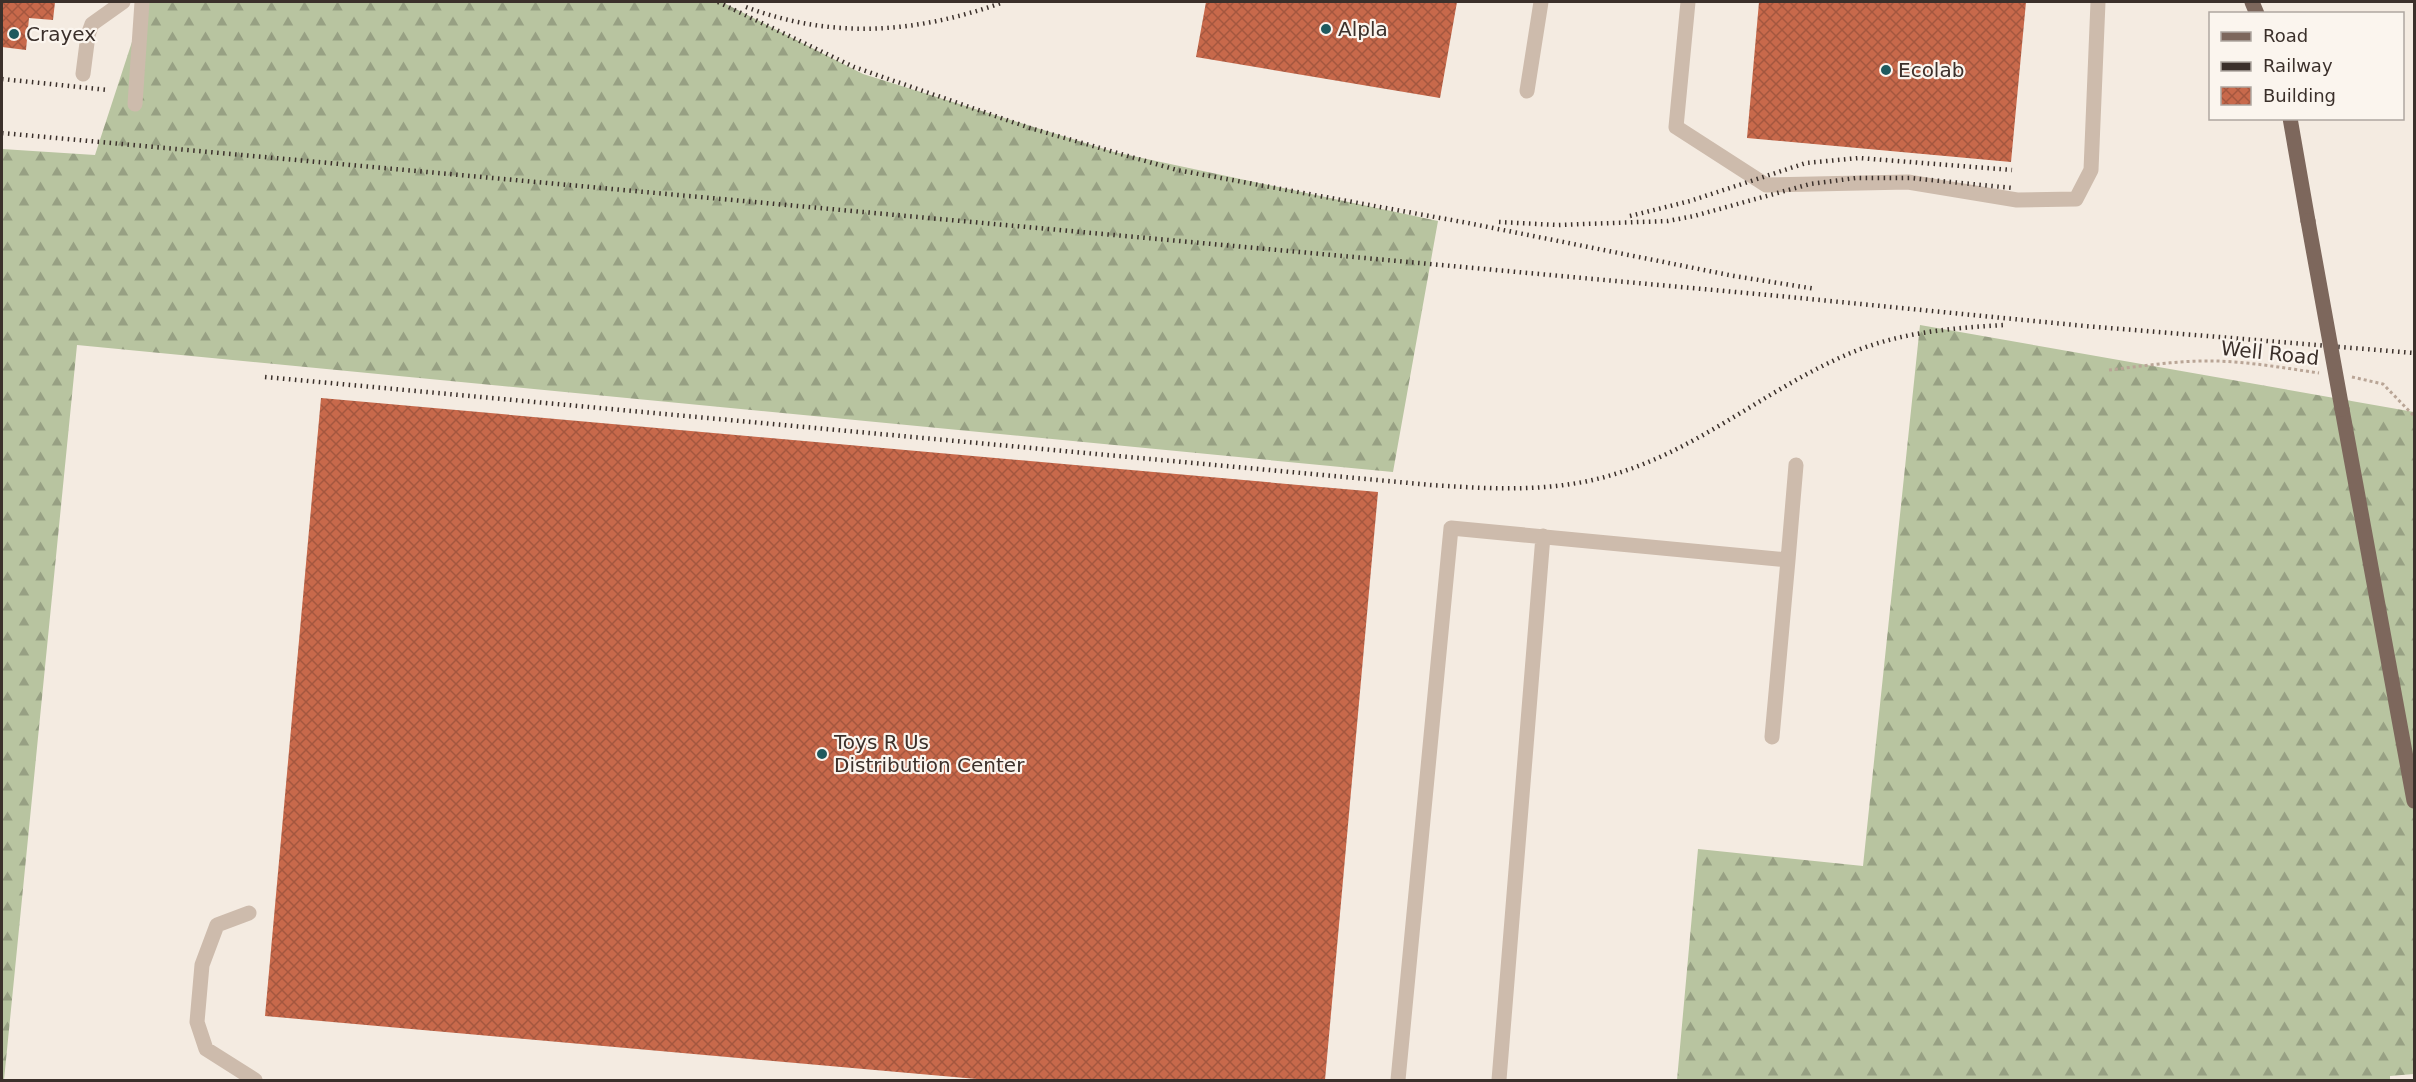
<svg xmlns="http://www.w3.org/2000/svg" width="2416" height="1082" viewBox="0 0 2416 1082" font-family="'DejaVu Sans',sans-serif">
	<defs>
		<pattern id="forest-firs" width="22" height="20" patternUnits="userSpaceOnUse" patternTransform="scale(1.5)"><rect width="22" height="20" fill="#b8c4a0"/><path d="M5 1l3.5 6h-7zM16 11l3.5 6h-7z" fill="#97a083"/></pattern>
		<pattern id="building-cross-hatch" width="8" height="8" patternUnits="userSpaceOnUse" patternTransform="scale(1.5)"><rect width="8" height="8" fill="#c8694b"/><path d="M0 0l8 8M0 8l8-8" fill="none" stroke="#a4573f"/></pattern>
	</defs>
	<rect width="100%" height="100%" fill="#f4ebe1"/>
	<path fill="url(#forest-firs)" d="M145,2H722L863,74L1114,152L1438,221L1393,472L77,345L4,1080H2V149L95,155Z
		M1920,325L2414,412V1074L2390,1076V1080H1677L1698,849L1863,866Z"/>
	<path fill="url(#building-cross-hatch)" d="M2,2H55L53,20L29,18L26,50L2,47Z
		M1206,2H1457L1440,98L1196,57Z
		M1759,2H2026L2011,162L1747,138Z
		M321,398L1378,492L1325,1080H988L265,1016Z"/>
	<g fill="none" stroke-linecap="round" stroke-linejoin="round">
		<path stroke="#b9a596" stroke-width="3" stroke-dasharray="3 3" stroke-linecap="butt" d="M2109,370C2144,366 2180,360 2216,361C2250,362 2285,368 2319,373
			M2352,377L2383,384L2414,416"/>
		<path stroke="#cdbbac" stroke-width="15" d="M1688,2L1676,127L1766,185L1908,182L2017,200L2076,199L2091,170L2098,2
			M83,74L88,35L92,24L123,2
			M1527,91L1541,2
			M135,104L142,2
			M1788,560L1796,465
			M249,913L217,925L202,965L197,1022L206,1049L255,1080
			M1398,1080L1451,528L1788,560L1772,737
			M1499,1080L1543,536"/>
		<path stroke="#7d675c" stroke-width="15" d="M2252,2L2257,14
			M2290,118L2308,221
			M2342,409L2414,801"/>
		<path stroke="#3b302b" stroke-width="4.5" stroke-dasharray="1.5 4.5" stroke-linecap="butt" d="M718,2L854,67L1030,128L1177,170L1468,223L1734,276L1816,289
			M746,7C834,40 917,33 1004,2
			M2,79L108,90
			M2,133L1779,296L2085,326L2414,353
			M1630,216L1690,201L1806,163L1859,158L2012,170
			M1499,222L1557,225L1668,221L1694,216L1810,184L1856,178H1910L2013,188
			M265,377L1431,485C1493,489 1554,493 1615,474C1702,448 1770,386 1853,352C1902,332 1952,328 2004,325"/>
		<path stroke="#7d675c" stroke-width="15" d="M2308,221L2342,409"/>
	</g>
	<g fill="#1f5a5e" stroke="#fbf5ee" stroke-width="2">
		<circle cx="1326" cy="29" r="6"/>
		<circle cx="14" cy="34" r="6"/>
		<circle cx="1886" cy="70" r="6"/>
		<circle cx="822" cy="754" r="6"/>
	</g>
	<g text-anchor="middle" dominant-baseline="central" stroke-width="4.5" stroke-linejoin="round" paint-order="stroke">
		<g font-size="20" fill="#3b302b" stroke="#fbf5ee" text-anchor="start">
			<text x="1338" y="29">Alpla</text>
			<text x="26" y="34">Crayex</text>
			<text x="1898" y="70">Ecolab</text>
			<text x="834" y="742">Toys R Us<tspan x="834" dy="23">Distribution Center</tspan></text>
		</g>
		<g font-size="20" fill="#3b302b" stroke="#fbf5ee">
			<text transform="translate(2270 353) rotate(6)">Well Road</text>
		</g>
	</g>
	<rect width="2416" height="1082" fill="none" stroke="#3b302b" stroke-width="6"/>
	<rect x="2209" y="12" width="195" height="108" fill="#fbf5ee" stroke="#aea6a0" stroke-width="1.5"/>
	<rect x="2221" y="32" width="30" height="9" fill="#7d675c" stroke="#aea6a0" stroke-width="1.5"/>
	<text x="2263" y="42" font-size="18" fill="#3b302b">Road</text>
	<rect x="2221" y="62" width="30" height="9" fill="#3b302b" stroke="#aea6a0" stroke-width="1.5"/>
	<text x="2263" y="72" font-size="18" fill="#3b302b">Railway</text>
	<rect x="2221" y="87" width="30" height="18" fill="url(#building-cross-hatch)" stroke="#aea6a0" stroke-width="1.5"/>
	<text x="2263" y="102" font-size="18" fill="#3b302b">Building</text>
</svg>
